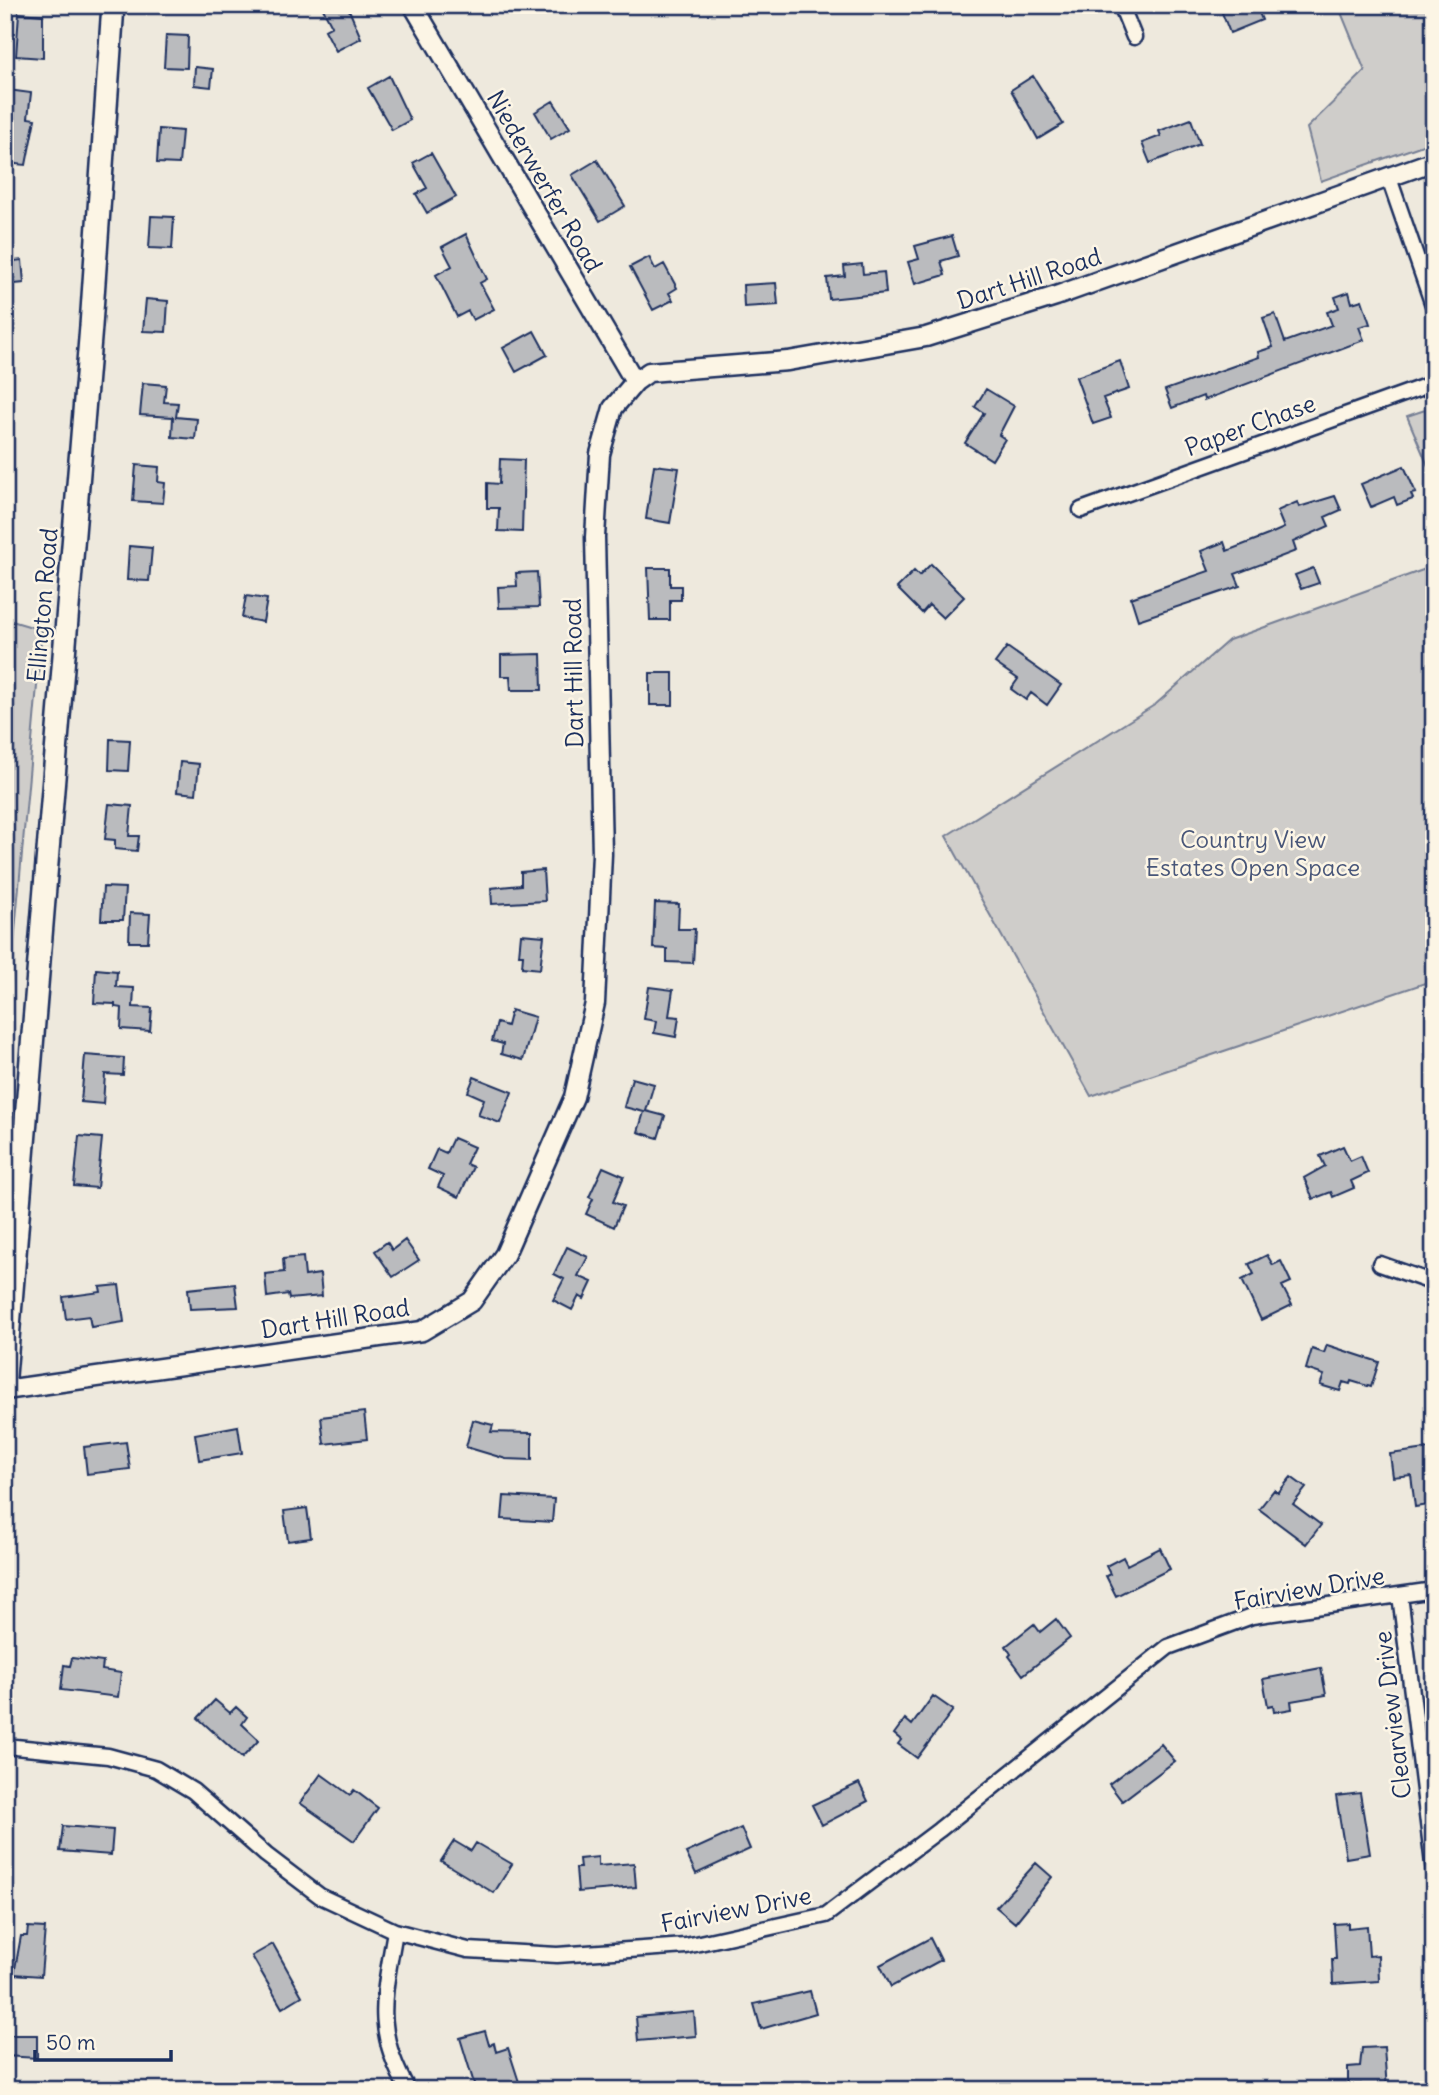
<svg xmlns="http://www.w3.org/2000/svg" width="1439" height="2095" viewBox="0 0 1439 2095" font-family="Delius,sans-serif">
	<rect width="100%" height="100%" fill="#eee9dd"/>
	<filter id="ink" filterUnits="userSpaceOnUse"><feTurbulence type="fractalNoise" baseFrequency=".0143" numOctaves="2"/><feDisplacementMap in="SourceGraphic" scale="14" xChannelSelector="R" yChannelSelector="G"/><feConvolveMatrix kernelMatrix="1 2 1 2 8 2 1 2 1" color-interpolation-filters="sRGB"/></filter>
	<g filter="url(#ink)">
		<path fill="#cfcdca" stroke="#757e94" stroke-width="2" d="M1338,5H1434V141L1321,181L1307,128L1365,71Z
			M1434,407V480L1407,416Z
			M1434,566V980L1091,1096L946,836L1156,704L1229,640Z
			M5,619L42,630L10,987L5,978Z"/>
		<path fill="#babbbe" stroke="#1b2f5e" stroke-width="2" d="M321,5H347L361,38L336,51L325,30L332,26Z
			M1219,5H1256L1262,20L1230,33Z
			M19,13L43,15V58L16,56Z
			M166,35L188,36L187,68L164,67Z
			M195,67L213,69L211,87L194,85Z
			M389,76L410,120L392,130L368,88Z
			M1033,76L1063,124L1038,139L1011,90Z
			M8,90L31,93L28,118L35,119L26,165L5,163Z
			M553,101L570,128L551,139L535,112Z
			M1191,119L1200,144L1150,163L1142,143L1161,136L1159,131Z
			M159,129L182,131L179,164L157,163Z
			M431,153L456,197L427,213L416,194L427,188L413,163Z
			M597,160L625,206L600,221L572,175Z
			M151,216L174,217L172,249L149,248Z
			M466,234L487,279L480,283L494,309L473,320L468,311L457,317L436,275L452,266L442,247Z
			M952,236L958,256L941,261L945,275L915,284L908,262L919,259L915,246Z
			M649,257L655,269L664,264L677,288L669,293L673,300L653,310L630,267Z
			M22,260L24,283L5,285V262Z
			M862,264L863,274L884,272L886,293L829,299L827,278L845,276L844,266Z
			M776,283L778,305L744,307L743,285Z
			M1349,292L1352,303L1362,300L1370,324L1359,327L1364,340L1204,400L1203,396L1172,408L1165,390L1259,357L1258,352L1273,347L1263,318L1275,314L1285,342L1332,325L1327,312L1339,308L1335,297Z
			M146,299L168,301L166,332L143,331Z
			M534,331L547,355L516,372L503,348Z
			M1120,361L1129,389L1103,398L1111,418L1093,424L1076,377Z
			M143,383L166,385L164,402L178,403L176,417L197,419L195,439L172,437L173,417L140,415Z
			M986,389L1014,406L999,435L1005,439L992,460L965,443L984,413L975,407Z
			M500,459L524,460L522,532L498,531L499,508H487V483L499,484Z
			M136,465L159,467L158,482L165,483L163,503L133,501Z
			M654,465L679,468L670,523L646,519Z
			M1404,466L1416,493L1411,494L1413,499L1397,505L1394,497L1371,507L1361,484Z
			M1335,496L1341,510L1325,517L1329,526L1293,542L1296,551L1235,574L1240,586L1138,620L1131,598L1209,571L1201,551L1224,542L1227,551L1268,535L1284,528L1277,511L1297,502L1299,507Z
			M129,546L152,548L149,581L127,580Z
			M931,564L964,597L943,618L929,605L922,613L897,588L914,571L919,576Z
			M648,568H670V586H681V600H670V620H650Z
			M1313,568L1319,583L1301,589L1295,575Z
			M537,572L539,607L499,608L498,587L517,586L516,573Z
			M246,596L267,599L263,622L242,618Z
			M1007,647L1061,685L1047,705L1031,693L1026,700L1011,689L1018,679L995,663Z
			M541,654L542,690H511L510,676H501V655Z
			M650,673H673V705H650Z
			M110,739L130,740L128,771L109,770Z
			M180,762L199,764L196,794L177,792Z
			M109,804L132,806L129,836H139L137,851L115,849V840L105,839Z
			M543,870L545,901L492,904L491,888L521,885V872Z
			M103,887L125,888L123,920H101Z
			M655,903L679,904L678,929H695L693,963L667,962V949L653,948Z
			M130,913L150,914L148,942H129Z
			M521,934L544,936L540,969L522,967L523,955H519Z
			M96,969L117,971L116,987L134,988L133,1007L152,1008L150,1031L121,1029L122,1008L115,1007V1004L94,1003Z
			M649,987L673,990L669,1016L679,1017L676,1037L654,1033L656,1021L644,1019Z
			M511,1010L535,1017L523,1060L501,1054L503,1044L492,1041L497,1023L507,1026Z
			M85,1055L124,1058L123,1075L105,1074L103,1104L81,1102Z
			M474,1077L512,1092L500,1123L478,1115L484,1099L468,1092Z
			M632,1078L654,1084L646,1111L665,1116L658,1138L638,1132L644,1112L624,1107Z
			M79,1136L102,1138L97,1188L74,1186Z
			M453,1138L474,1147L466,1164L473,1167L459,1197L438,1187L443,1176L428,1169L437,1149L446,1153Z
			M1343,1146L1350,1161L1361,1156L1368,1173L1351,1181L1354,1188L1333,1197L1331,1192L1313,1199L1304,1178L1325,1166L1320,1156Z
			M603,1167L624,1176L613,1202L623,1206L614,1227L586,1214L593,1199L589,1197Z
			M405,1240L419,1260L393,1277L375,1251L387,1242L392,1250Z
			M567,1247L588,1257L578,1276L592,1282L584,1299L579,1296L572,1310L553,1300L564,1279L554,1274Z
			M1267,1255L1273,1265L1281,1261L1291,1282L1282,1286L1292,1305L1261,1320L1242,1280L1254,1274L1249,1264Z
			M303,1257L305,1276L320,1274L322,1296L289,1299L288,1294L267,1297L265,1274L284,1272L283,1259Z
			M235,1284L238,1307L190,1309L188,1289Z
			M119,1285L124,1322L91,1327L89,1316L66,1319L63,1297L101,1292L100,1287Z
			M1327,1345L1379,1362L1371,1387L1351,1381L1350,1384L1343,1382L1340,1391L1320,1385L1324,1375L1306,1369L1312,1349L1324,1353Z
			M364,1412L367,1439L324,1444L321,1417Z
			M473,1420L493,1425L491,1432L532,1433V1460L506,1459L466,1447Z
			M238,1426L242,1453L199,1460L195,1434Z
			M126,1442L130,1469L87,1474L84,1447Z
			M1434,1448V1504L1415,1507L1411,1475L1393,1477L1390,1454Z
			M1291,1477L1306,1488L1293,1504L1321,1525L1306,1544L1259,1509L1274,1490L1278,1493Z
			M504,1496L554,1499L552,1522L502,1519Z
			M307,1508L311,1538L288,1541L284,1511Z
			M1160,1548L1170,1569L1116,1596L1106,1576L1110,1574L1106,1566L1123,1557L1127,1565Z
			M1056,1619L1070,1638L1023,1675L1009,1656L1011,1654L1006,1646L1034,1624L1040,1632Z
			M72,1658L103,1662L102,1670L121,1673L118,1697L61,1690L64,1665L70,1666Z
			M1321,1668L1326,1695L1291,1701L1292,1709L1274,1712L1273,1705L1268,1706L1263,1679Z
			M933,1696L953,1710L917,1758L898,1744L901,1740L894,1734L905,1719L912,1725Z
			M215,1700L230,1713L236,1707L247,1717L242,1724L259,1740L242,1758L198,1718Z
			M1161,1744L1175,1761L1122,1801L1109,1784Z
			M321,1774L350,1795L354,1790L378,1808L354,1841L300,1803Z
			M859,1783L868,1801L822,1825L812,1805Z
			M1360,1793L1370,1854L1346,1858L1336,1796Z
			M63,1826L113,1830L111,1855L60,1851Z
			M741,1828L750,1849L696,1874L686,1853Z
			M454,1841L471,1851L476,1843L512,1864L494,1893L441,1861Z
			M598,1857V1866L634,1863L636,1887L578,1892L576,1868H580L579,1859Z
			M1036,1863L1052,1877L1015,1923L996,1907Z
			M1348,1923V1928L1367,1926L1369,1956L1378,1955L1379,1981L1333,1984L1332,1959H1336L1334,1924Z
			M28,1927L45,1928L41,1976L14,1974L21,1936H27Z
			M930,1938L941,1960L891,1987L880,1965Z
			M273,1944L302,1996L282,2008L252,1956Z
			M810,1991L816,2013L761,2029L754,2004Z
			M694,2012L696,2036L638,2041L636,2017Z
			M485,2031L489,2045L494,2043L496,2052L508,2048L519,2082L495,2090H476L460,2038Z
			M5,2035H37V2058L5,2056Z
			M1384,2047L1387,2090H1361V2084H1348V2067L1360,2066L1362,2048Z"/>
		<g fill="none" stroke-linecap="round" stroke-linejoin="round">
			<g stroke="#1b2f5e" stroke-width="19">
				<path id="minor" d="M1121,5L1134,37
					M1389,178L1434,308
					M1081,510L1434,383
					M1380,1264L1434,1283
					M1400,1595L1434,1872
					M5,1746L108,1756L156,1769L193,1791L266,1855L320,1896L395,1931L468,1950L557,1955L686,1946L826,1915L939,1830L1168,1647L1252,1616L1434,1590
					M395,1931C384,1997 373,2029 408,2090"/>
			</g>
			<g stroke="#1b2f5e" stroke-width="23">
				<path id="tertiary" d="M413,5L635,382
					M5,1390L422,1331L472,1301L505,1254L574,1097L595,1003L602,854L595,537L600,454L613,408L635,382L649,372L788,361L926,337L1056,296L1434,161"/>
			</g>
			<g stroke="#1b2f5e" stroke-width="26">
				<path id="secondary" d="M5,1376L91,326L113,5"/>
			</g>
			<use href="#minor" stroke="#fcf5e5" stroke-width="14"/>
			<use href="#tertiary" stroke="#fcf5e5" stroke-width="18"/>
			<use href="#secondary" stroke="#fcf5e5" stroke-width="21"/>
		</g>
	</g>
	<g text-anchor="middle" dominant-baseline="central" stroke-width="5" stroke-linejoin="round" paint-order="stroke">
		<g font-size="24" fill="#1b2f5e" stroke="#fcf5e5">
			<text transform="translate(545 181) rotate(60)">Niederwerfer Road</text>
			<text transform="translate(1029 278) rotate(-18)">Dart Hill Road</text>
			<text transform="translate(1250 425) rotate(-20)">Paper Chase</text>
			<text transform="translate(42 605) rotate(-85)">Ellington Road</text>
			<text transform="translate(573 673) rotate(-91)">Dart Hill Road</text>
			<text transform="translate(335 1318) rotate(-9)">Dart Hill Road</text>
			<text transform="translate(1309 1588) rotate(-10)">Fairview Drive</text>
			<text transform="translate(1392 1715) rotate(-97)">Clearview Drive</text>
			<text transform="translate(736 1909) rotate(-11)">Fairview Drive</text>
		</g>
		<g font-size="24" fill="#485679" stroke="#fcf5e5">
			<text x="1253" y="839">Country View<tspan x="1253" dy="28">Estates Open Space</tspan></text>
		</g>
	</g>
	<rect width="1439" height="2095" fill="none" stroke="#fcf5e5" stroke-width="28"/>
	<rect x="14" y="14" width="1411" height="2067" fill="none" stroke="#1b2f5e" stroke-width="2.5" filter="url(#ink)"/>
	<path d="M35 2050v10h136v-10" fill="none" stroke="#1b2f5e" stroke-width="3.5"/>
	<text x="46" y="2050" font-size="21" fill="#1b2f5e" stroke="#fcf5e5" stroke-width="5" paint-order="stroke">50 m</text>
</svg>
